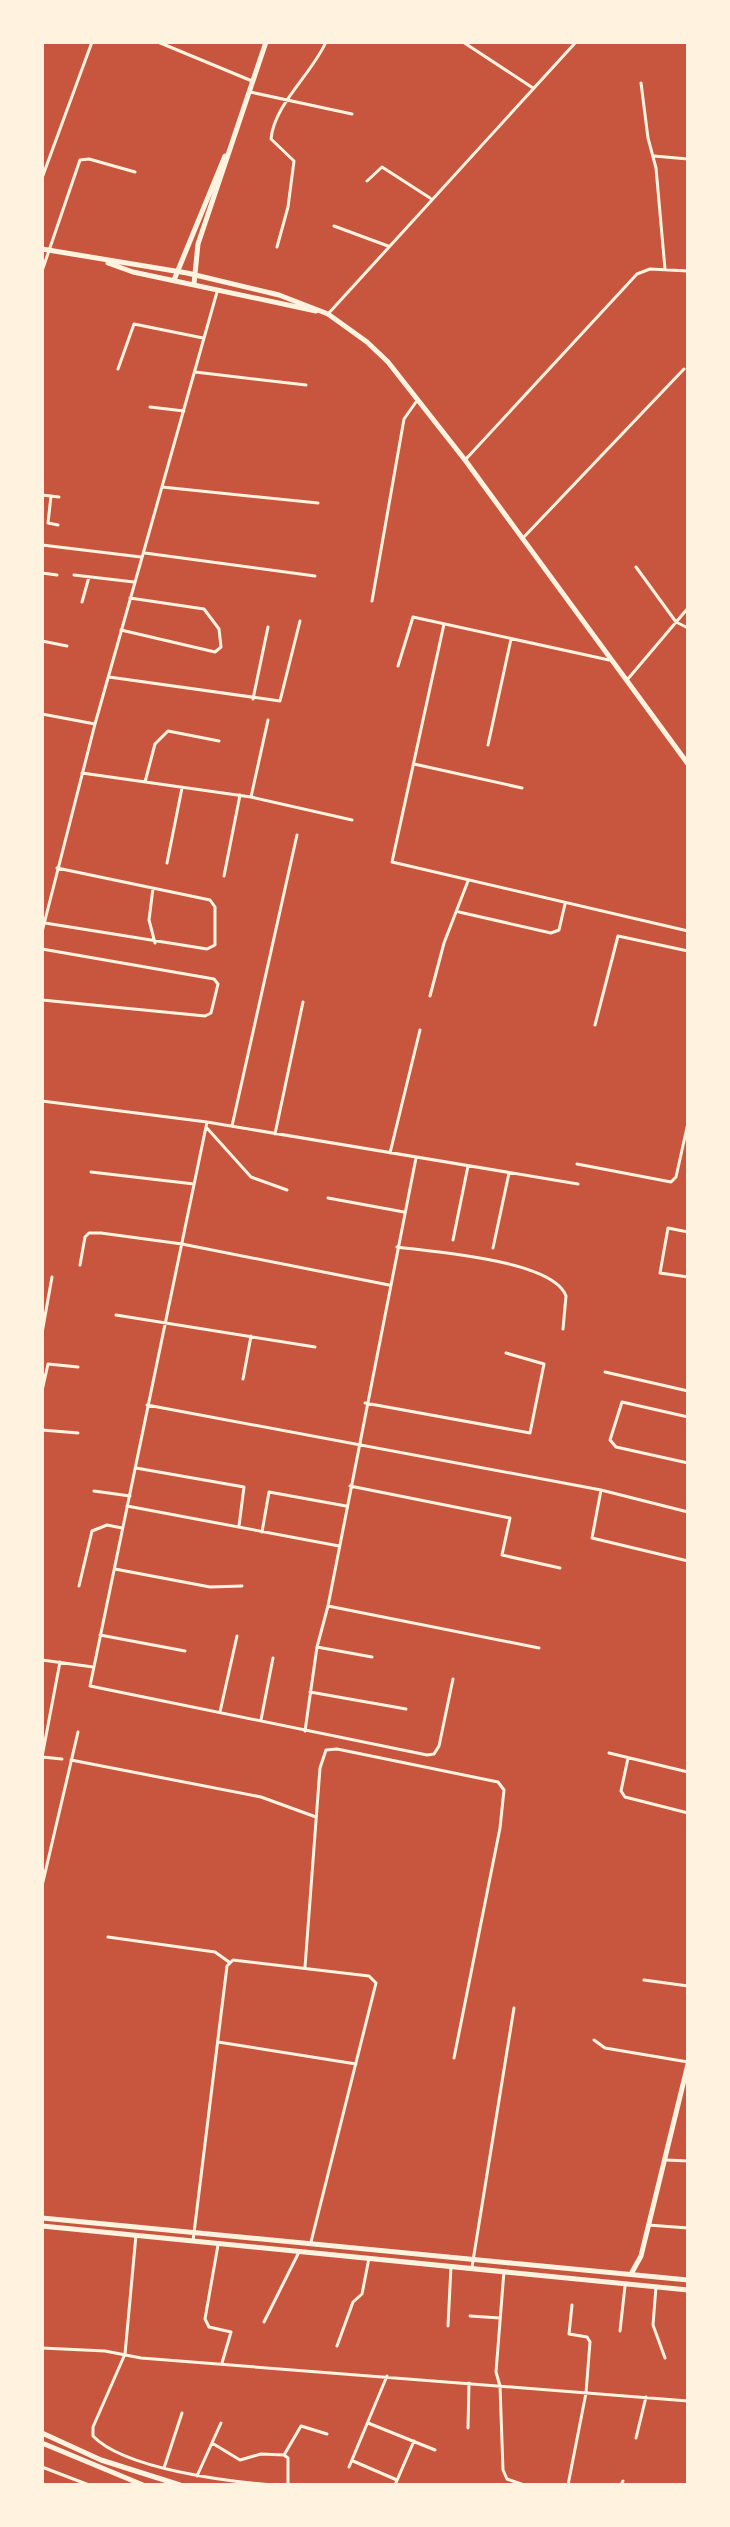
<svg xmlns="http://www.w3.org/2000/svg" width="730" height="2527" viewBox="0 0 730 2527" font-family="'Source Sans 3',sans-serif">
	<rect width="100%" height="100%" fill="#c8553d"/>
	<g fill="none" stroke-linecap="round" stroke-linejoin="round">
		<path stroke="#fff3e0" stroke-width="3" d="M158,42L252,81
			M463,42L533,88
			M641,83L648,138L656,168L665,269
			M250,92L352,114
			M654,156L688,159
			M42,178L92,42
			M367,181L382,167L430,198
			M334,226L388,246
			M277,247L288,207L294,161L271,139C274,105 311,75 326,42
			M42,271L80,160L89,159L135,172
			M328,314L576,42
			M118,369L134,324L203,338
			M195,372L306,385
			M150,407L184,411
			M466,459L637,274L650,269L688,271
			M162,487L318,503
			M42,495L59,497
			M51,496L48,523L58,525
			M522,539L684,369
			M42,545L141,557
			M145,553L315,576
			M636,567L676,622L688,628
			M42,573L57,575
			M74,575L134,582
			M372,601L404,419L416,402
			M82,602L89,577
			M444,624L392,862L688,931
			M121,630L215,652L221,647L219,629L204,609L130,598
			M42,641L67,646
			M398,666L413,617L609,660
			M109,677L280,701L300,621
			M627,680L688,608
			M253,699L268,627
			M42,714L95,724
			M488,745L511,639
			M414,764L522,788
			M82,773L251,797L352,820
			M145,782L155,744L168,731L219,741
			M251,797L268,720
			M167,863L182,788
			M224,876L240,795
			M153,888L149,920L155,943
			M459,912L551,933L559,930L565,904
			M45,923L207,949L215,945V907L210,900L57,868
			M42,932L95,724L217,292
			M42,949L214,979L218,984L211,1013L205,1016L42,1000
			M430,996L444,943L468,881
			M595,1025L618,936L688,951
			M42,1101L207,1122L578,1184
			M207,1122L90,1686L427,1755L434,1754L439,1746L453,1679
			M232,1126L297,835
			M206,1127L251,1177L287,1190
			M275,1134L303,1002
			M390,1153L420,1030
			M577,1164L671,1182L676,1177L688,1123
			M91,1172L194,1184
			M328,1198L404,1212
			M688,1232L668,1228L660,1273L688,1277
			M453,1240L468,1166
			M397,1247C434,1252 553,1260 566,1296L563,1329
			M493,1248L509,1173
			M80,1265L85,1237L89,1233H101L182,1244L389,1285
			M116,1315L315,1347
			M42,1333L52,1277
			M605,1372L688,1391
			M243,1379L251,1336
			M42,1391L48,1364L78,1367
			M365,1403L530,1433L544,1364L506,1353
			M147,1405L601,1490L688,1512
			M688,1417L622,1402L610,1440L616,1447L688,1463
			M42,1430L78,1433
			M136,1468L244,1487L239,1526
			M350,1486L510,1518L502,1555L560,1568
			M601,1490L592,1538L688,1561
			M94,1491L130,1496
			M127,1506L339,1546
			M262,1532L269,1492L346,1506
			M115,1569L210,1587L242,1586
			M79,1586L92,1531L107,1525L122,1528
			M328,1606L539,1648
			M100,1635L185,1651
			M317,1647L372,1657
			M42,1660L93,1667
			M310,1692L406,1709
			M220,1712L237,1636
			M261,1720L273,1658
			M305,1731L317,1647L328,1606L416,1158
			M609,1753L688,1772
			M42,1757L60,1662
			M42,1757L62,1759
			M628,1758L621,1791L625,1797L688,1813
			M71,1760L261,1797L316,1817
			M42,1886L78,1732
			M108,1937L215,1952L229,1962
			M305,1967L320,1768L326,1750L337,1749L498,1782L504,1790L500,1828L454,2058
			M644,1980L688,1986
			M594,2040L605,2048L688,2062
			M218,2042L356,2064
			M666,2160L688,2161
			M648,2225L688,2228
			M136,2235L125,2354L93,2427V2436C124,2469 230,2482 275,2485
			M193,2241L227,1966L233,1960L369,1976L376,1983L311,2242
			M218,2245L205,2319L209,2327L231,2332L222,2363
			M472,2267L514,2008
			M504,2271L496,2372L500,2386L503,2470L507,2479L524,2485
			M656,2287L653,2325L665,2358
			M470,2316L500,2318
			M264,2322L298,2254
			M448,2326L451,2266
			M620,2331L625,2286
			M337,2346L353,2302L362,2294L369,2258
			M42,2348L105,2351L141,2358L688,2401
			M368,2423L435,2450
			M468,2428L469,2383
			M636,2438L646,2397
			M212,2443L240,2460L261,2454L284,2455L288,2458V2485
			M284,2455L301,2426L327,2434
			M353,2461L397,2480
			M42,2467L89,2485
			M349,2467L387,2376
			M164,2468L182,2413
			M197,2476L221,2423
			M395,2485L414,2441
			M568,2485L586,2393L590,2342L587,2337L569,2334L572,2305
			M621,2485L623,2481"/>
		<path stroke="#fff3e0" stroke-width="5" d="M174,280L225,156
			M194,284L198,244L266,42"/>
		<path stroke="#fff3e0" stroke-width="5" d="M42,249L187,273L279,295L328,314L367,342L388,362L465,460L688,764
			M108,263L133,272L316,311
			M631,2274L641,2256L688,2064"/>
		<path stroke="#fff3e0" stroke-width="5" d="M42,2218L688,2280
			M42,2226L688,2290
			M42,2433L101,2460L180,2485
			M42,2443L143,2485"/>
	</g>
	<rect width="730" height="2527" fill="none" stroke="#fff3e0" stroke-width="88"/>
</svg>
